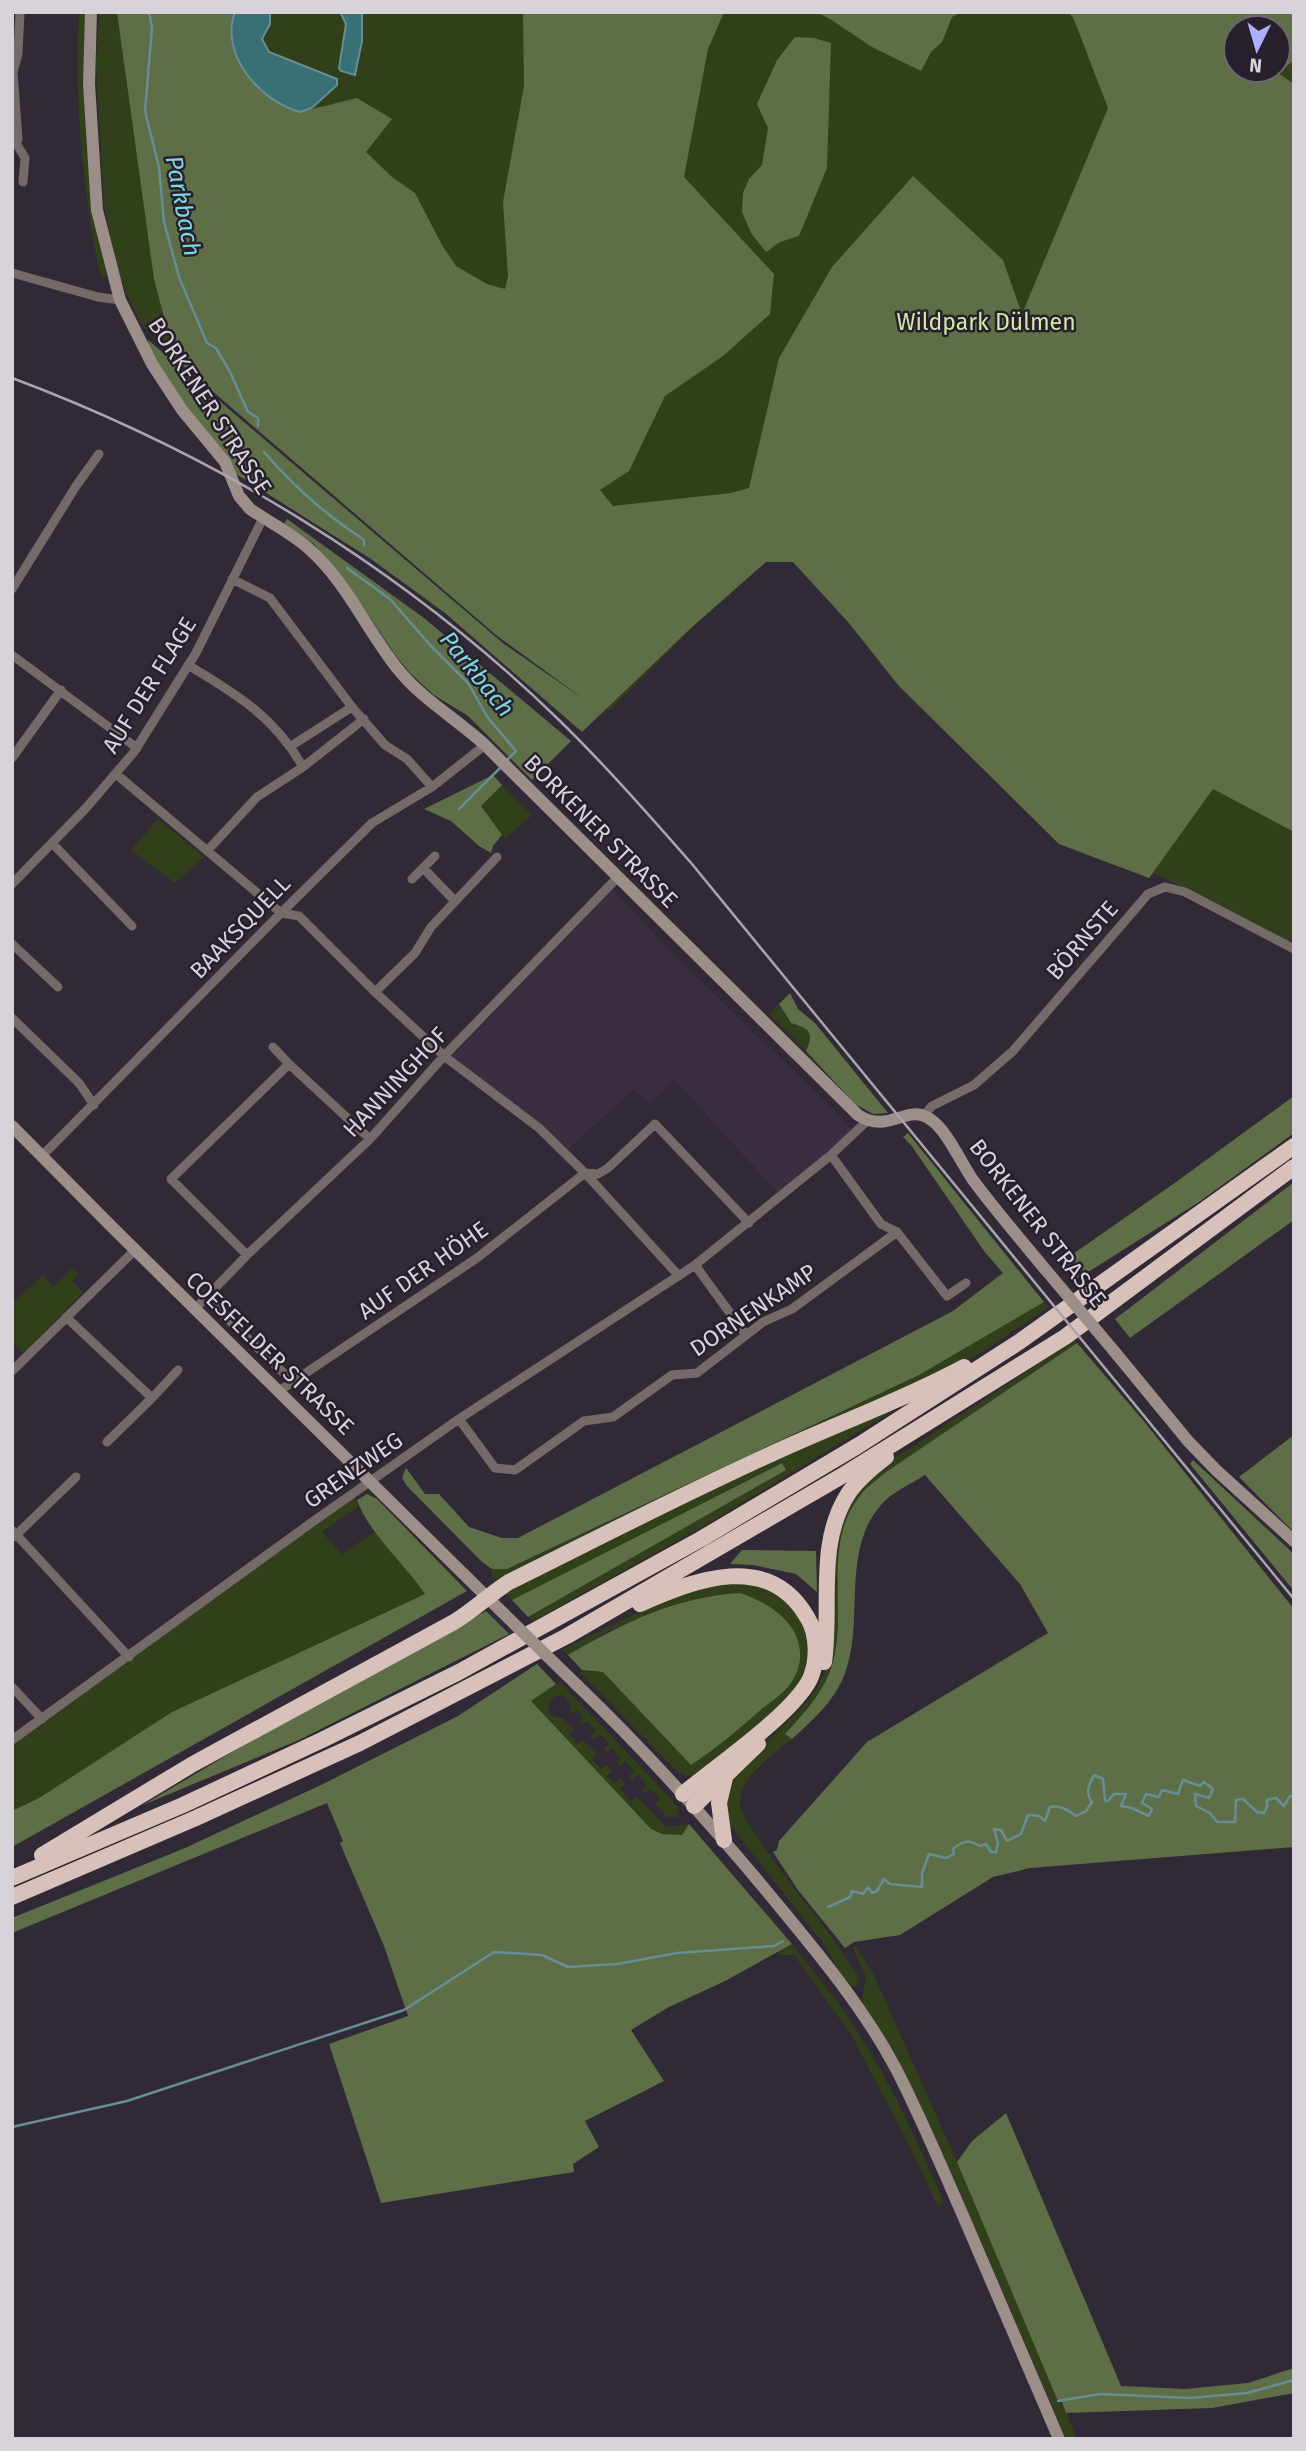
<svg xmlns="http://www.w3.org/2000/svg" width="1306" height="2451" viewBox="0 0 1306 2451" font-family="'Fira Sans',sans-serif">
	<rect width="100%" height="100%" fill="#322936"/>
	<path fill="#3c2e41" d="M613,890L672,953L851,1128V1133L779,1194L674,1079L650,1104L634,1089L565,1152L450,1058Z"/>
	<path fill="#313f1b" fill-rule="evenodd" d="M79,12H86L94,216L107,275L103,279L98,266C82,183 74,97 79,12Z
		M99,12H1294V661L1214,789L1294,832V943L1272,935L1155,873L1149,878L1059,844L898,685L849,623L793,562H766L692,628L609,711L500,630L142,326L126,292L115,262L104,205L96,63ZM1236,28H1278V70H1236Z
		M502,785L532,815L505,839L480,806Z
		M158,819L204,857L175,883L131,850Z
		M779,1004C782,1009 785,1016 789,1020C802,1031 817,1025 806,1051L769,1014Z
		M72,1269L79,1274L72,1281L83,1292L23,1354L12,1342V1304L43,1275L54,1286Z
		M1044,1302L1049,1307L985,1350L941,1376L499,1579L491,1578L492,1569H507L919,1375Z
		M1075,1340L1077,1343L886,1472C878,1479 866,1487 859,1497C824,1543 845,1601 835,1653C829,1686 807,1710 785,1734L792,1739C776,1752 746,1774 741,1794C741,1795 740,1803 740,1805C743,1818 754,1831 761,1842C791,1889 831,1930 859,1978L857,1986L851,1987L840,1974L826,1947L730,1825L725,1815L727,1785L756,1752L806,1703L817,1688L826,1669L834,1546L852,1497L878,1469Z
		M909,1401L709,1523L533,1621L528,1617L786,1470L781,1463L512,1600L505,1593L511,1589L809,1440Z
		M353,1494L359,1506L322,1532L342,1554L376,1531L426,1593L172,1712L39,1798L12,1811V1740Z
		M714,1582L764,1584L798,1609L812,1654L796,1694L694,1776H686L676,1770L579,1672H603L692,1765C717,1747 740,1728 763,1708C772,1701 784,1693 791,1683C803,1666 803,1646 792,1628C779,1610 761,1600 740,1593L612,1629L568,1655L562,1650C612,1624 660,1600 714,1582Z
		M560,1682L671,1799L679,1809L677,1817H667L655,1804L660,1798L651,1789L645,1793L642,1790L647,1785L638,1775L632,1780L629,1776L634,1771L625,1761L620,1766L617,1763L621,1758L612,1748L607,1752L604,1749L609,1744L600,1734L594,1739L591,1736L596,1730L587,1721L581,1725L579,1722L583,1717L577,1710L571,1714L570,1704L565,1697C557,1695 553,1696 548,1704L550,1715L564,1719L574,1729L569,1734L578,1744L583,1740L597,1754L592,1760L601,1769L607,1765L612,1771L607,1776L614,1783L620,1778L625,1784L620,1789L631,1802L637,1797L666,1827L689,1824L682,1835L662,1834L651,1829L530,1701Z
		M792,1944L845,2012L872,2055L903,2112L941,2195L943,2202L938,2207L910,2147L852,2036L794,1955H780L778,1951Z
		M855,1945L874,1975L957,2162L1057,2399L1062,2402L1077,2439H1066L968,2212L861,2004L866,1978L853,1948Z"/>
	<path fill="#5e6f48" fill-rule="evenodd" d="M117,12H235C232,21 230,29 231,39C235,64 267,103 293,110C305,113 342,101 357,98L392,119L366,152L392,177L415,193L442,245L456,266L487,284L505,289L508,276L503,202L524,86L523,12H724L708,49L684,177L774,274L770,314L723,356L665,396L629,471L600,490L613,506L731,493L749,488L779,358L832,267L913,176L1003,260L1022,314L1108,108L1073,17L1067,12H1294V60L1278,73L1294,84V832L1213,789L1149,878L1059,844L898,685L849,623L793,562H766L692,627L582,732L445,613L371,559L236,474L182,402L150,353L148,340L504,644L585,700L496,635L175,359L154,279ZM1236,28H1278V70H1236Z
		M816,12H962L952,17L942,42L931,52L921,71L872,47L830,19Z
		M795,37L814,38L831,43L827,168L799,236L780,242L766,252L751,233L742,212L743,193L749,179L762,165L768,128L757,104L777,60Z
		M287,519L424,618L571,741L532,780L468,716L434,695L410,673L396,656L346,582L314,544L284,524Z
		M493,775L502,785L481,806L502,835L493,846L491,853L479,846L451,821L424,809Z
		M790,993L798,1009L815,1023L888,1113L873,1114L855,1104L806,1051C815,1032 808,1028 791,1023L779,1004Z
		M1294,1096V1133L1199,1202L1077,1279L1063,1261L1176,1182Z
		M908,1133L1044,1302L919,1375L507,1569H492L482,1562L407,1486L402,1478L406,1468L425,1494H439L469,1527L502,1538H518L953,1311L1003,1273L984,1251L911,1145L903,1137Z
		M1294,1182V1220L1130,1338L1115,1319Z
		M1077,1343L1142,1419L1294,1609V1847L1030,1868L993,1877L900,1935L854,1942L845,1948L798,1890L773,1852L777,1850L779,1841L867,1742L1048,1633L1020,1584L925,1475C911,1484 892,1492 881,1505C842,1549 863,1616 847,1667C838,1698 815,1718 792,1739L785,1734C807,1710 829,1687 835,1653C845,1601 824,1543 859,1497C866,1487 878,1479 886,1472Z
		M1294,1435V1532L1239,1477Z
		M1193,1460L1294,1554V1591L1190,1464Z
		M782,1463L786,1470L528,1617L512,1600Z
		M367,1494L377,1499L467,1591L12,1847V1811L39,1798L172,1712L425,1594C406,1565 369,1534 357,1500Z
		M742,1550L816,1551L817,1592L796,1574L753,1565L730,1564Z
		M740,1593C761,1600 779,1610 792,1628C803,1646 803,1666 791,1683C784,1693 772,1701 763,1708C740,1728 717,1748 691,1765L603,1672L582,1670L568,1655C623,1623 675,1597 740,1593Z
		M486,1611L509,1634L299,1740L143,1805L298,1713Z
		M537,1664L556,1684L531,1701L651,1829L662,1834L682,1835L689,1824L792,1944L725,1981L669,2007L631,2030L664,2081L585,2121L599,2147L573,2164L574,2172L381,2203L329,2044L408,2016L384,1946L340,1843L343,1841L327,1803L12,1933V1918L185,1848L321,1785L458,1716Z
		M1006,2113L1121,2386L1185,2389L1248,2383L1294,2368V2393L1212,2408L1066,2413L1062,2402L1057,2399L957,2162L972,2141Z"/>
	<path fill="#377176" stroke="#678e94" stroke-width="2" d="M235,12H270V24L262,39L269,52L337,79V85L313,107L301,112C260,102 219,54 235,12Z
		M340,12H362V41L355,75L341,71L339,68L346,24Z"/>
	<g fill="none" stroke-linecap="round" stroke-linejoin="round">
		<path stroke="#678e94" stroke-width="2.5" d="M149,12L152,28L145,111L159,167L164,222L179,277L207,343L216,348L230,372L248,412L258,418V426
			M264,452C293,486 326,515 364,540V545
			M347,568L390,599L430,645L468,683L488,718L516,751L508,759
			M459,809L501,767
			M828,1907L850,1897L852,1891L863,1894L868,1887L872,1893L877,1891L884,1879L890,1884L922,1887V1873L929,1854L946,1858L954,1854L953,1849C963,1840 969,1840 980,1846L986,1844L991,1852H996L998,1843L994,1829L1001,1830L1007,1841L1021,1834L1028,1815L1039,1816L1045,1821L1050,1807C1060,1805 1068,1810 1076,1816L1086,1811L1092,1802C1085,1793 1089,1784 1094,1775L1103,1779L1105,1801H1108L1114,1794H1126L1121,1806L1132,1808L1149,1816L1152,1809L1142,1803L1146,1794L1159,1797L1162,1790L1178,1794L1183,1780L1200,1786L1204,1782L1213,1789L1209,1798L1195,1794L1196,1806L1210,1813L1217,1822H1235L1236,1800L1243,1799L1257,1812L1264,1813L1267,1807V1800L1276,1798L1284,1806L1290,1796H1294
			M12,2127L127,2101L404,2010L494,1952L542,1955L568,1967L617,1964L677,1953L774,1946L783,1941
			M1058,2401L1100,2394L1190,2398L1247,2393L1294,2380"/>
		<path stroke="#746b68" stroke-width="9" d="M16,143L25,158L23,182
			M12,145L16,143L18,139L13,72L18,54L20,12
			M12,273L98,297L120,300
			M232,579L270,598L352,707L385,745L407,759L432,787
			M12,589L76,486L99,454
			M12,655L137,748
			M188,665C236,694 274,716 303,767
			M291,746L352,707
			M12,758L61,690
			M116,774L281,913L299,916L375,992L444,1056L539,1128L585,1173L679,1276
			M52,843L132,926
			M207,851L257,797L303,767L364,719
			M423,868L435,856
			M412,879L423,868L455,901
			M12,884L86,808L134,752L196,653L263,518
			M12,944L58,987
			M375,992L415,953L431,927L497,857
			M12,1018L79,1083L94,1105
			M273,1047L289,1064
			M924,1115L932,1106L974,1085L1013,1051L1148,894L1165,887L1185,892L1294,949
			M831,1155L881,1224L897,1232L947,1296L966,1283
			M41,1157L281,913L372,823L432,787L485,745
			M247,1255L171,1179L289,1064L370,1139
			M695,1265L746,1335
			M205,1297L293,1382
			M196,1308L247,1255L370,1139L444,1056L618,877
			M66,1317L152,1398L107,1442
			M12,1371L135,1250
			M279,1391L477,1258L585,1173L598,1174L608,1168L655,1124L749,1223
			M152,1398L178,1370
			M459,1419L495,1468L515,1470L584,1421L613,1417L672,1375L697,1373L763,1322L792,1309L897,1232
			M12,1530L129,1657
			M14,1537L76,1477
			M12,1687L42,1719
			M12,1740L311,1523L459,1419L695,1265L831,1155L867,1121"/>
		<path stroke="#9c8e89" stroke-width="12" d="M91,12L89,84L97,210L120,300L152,364L182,410L225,462L239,496L250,509C269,522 291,533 308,548C346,581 366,629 397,668C421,699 457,719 485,745L858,1115C889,1135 906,1103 930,1119C947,1130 961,1163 973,1180C996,1211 1021,1240 1045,1269
			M12,1126L110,1225L499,1609
			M1114,1351L1188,1441L1216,1470L1294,1541
			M578,1686C648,1753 712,1825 774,1900C817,1952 863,2007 895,2067C919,2113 940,2163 961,2211C994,2287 1026,2363 1059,2439"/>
		<path stroke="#d7c1ba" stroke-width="16" d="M640,1604C696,1579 769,1551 807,1617C818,1634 818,1661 810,1679C792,1715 716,1766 683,1794
			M824,1662C832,1606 816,1544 848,1494C857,1480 873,1467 886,1457
			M694,1806L758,1744
			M724,1840L719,1803L725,1778
			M42,1855L193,1764L454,1622C474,1610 490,1594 509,1582C596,1539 681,1495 769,1455C833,1425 901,1401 964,1367
			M12,1878L183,1805L322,1740L459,1672L701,1539L859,1445L1019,1342L1294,1146
			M12,1897L196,1818L360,1743L567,1636L840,1477L1065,1337L1294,1167"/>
		<path stroke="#aba4ad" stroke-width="2.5" d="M12,378C215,454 404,569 559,720C606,766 649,815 692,864L1294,1599"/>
		<path stroke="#9c8e89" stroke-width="12" d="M1045,1269L1114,1351
			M499,1609L578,1686"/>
	</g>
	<g text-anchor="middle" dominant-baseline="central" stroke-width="5" stroke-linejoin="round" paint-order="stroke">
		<g font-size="23" fill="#ceeaa9" stroke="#281f2c">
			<text x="986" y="322">Wildpark Dülmen</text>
		</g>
		<g font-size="23" fill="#d8d2da" stroke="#281f2c">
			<text transform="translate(210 406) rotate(57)">BORKENER STRASSE</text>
			<text transform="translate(149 685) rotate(-58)">AUF DER FLAGE</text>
			<text transform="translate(601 831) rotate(45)">BORKENER STRASSE</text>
			<text transform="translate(240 927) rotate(-46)">BAAKSQUELL</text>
			<text transform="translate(1082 940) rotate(-49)">BÖRNSTE</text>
			<text transform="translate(395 1082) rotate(-47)">HANNINGHOF</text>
			<text transform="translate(1038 1223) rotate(52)">BORKENER STRASSE</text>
			<text transform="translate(423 1270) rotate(-35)">AUF DER HÖHE</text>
			<text transform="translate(753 1310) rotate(-34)">DORNENKAMP</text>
			<text transform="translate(270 1353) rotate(44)">COESFELDER STRASSE</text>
			<text transform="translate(353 1470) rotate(-35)">GRENZWEG</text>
		</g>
		<g font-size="24" font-style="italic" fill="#7bd9e2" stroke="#281f2c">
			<text transform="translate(183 206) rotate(79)">Parkbach</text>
			<text transform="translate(477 674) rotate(51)">Parkbach</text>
		</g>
	</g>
	<rect width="1306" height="2451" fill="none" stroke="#d8d2da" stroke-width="28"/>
	<g transform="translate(1257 49) rotate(185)"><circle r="33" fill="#281f2c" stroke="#6e6772" stroke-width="2"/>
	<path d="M0-5L12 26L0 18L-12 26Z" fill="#aeaefa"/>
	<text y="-10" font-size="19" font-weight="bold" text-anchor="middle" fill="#d8d2da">N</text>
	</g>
</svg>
